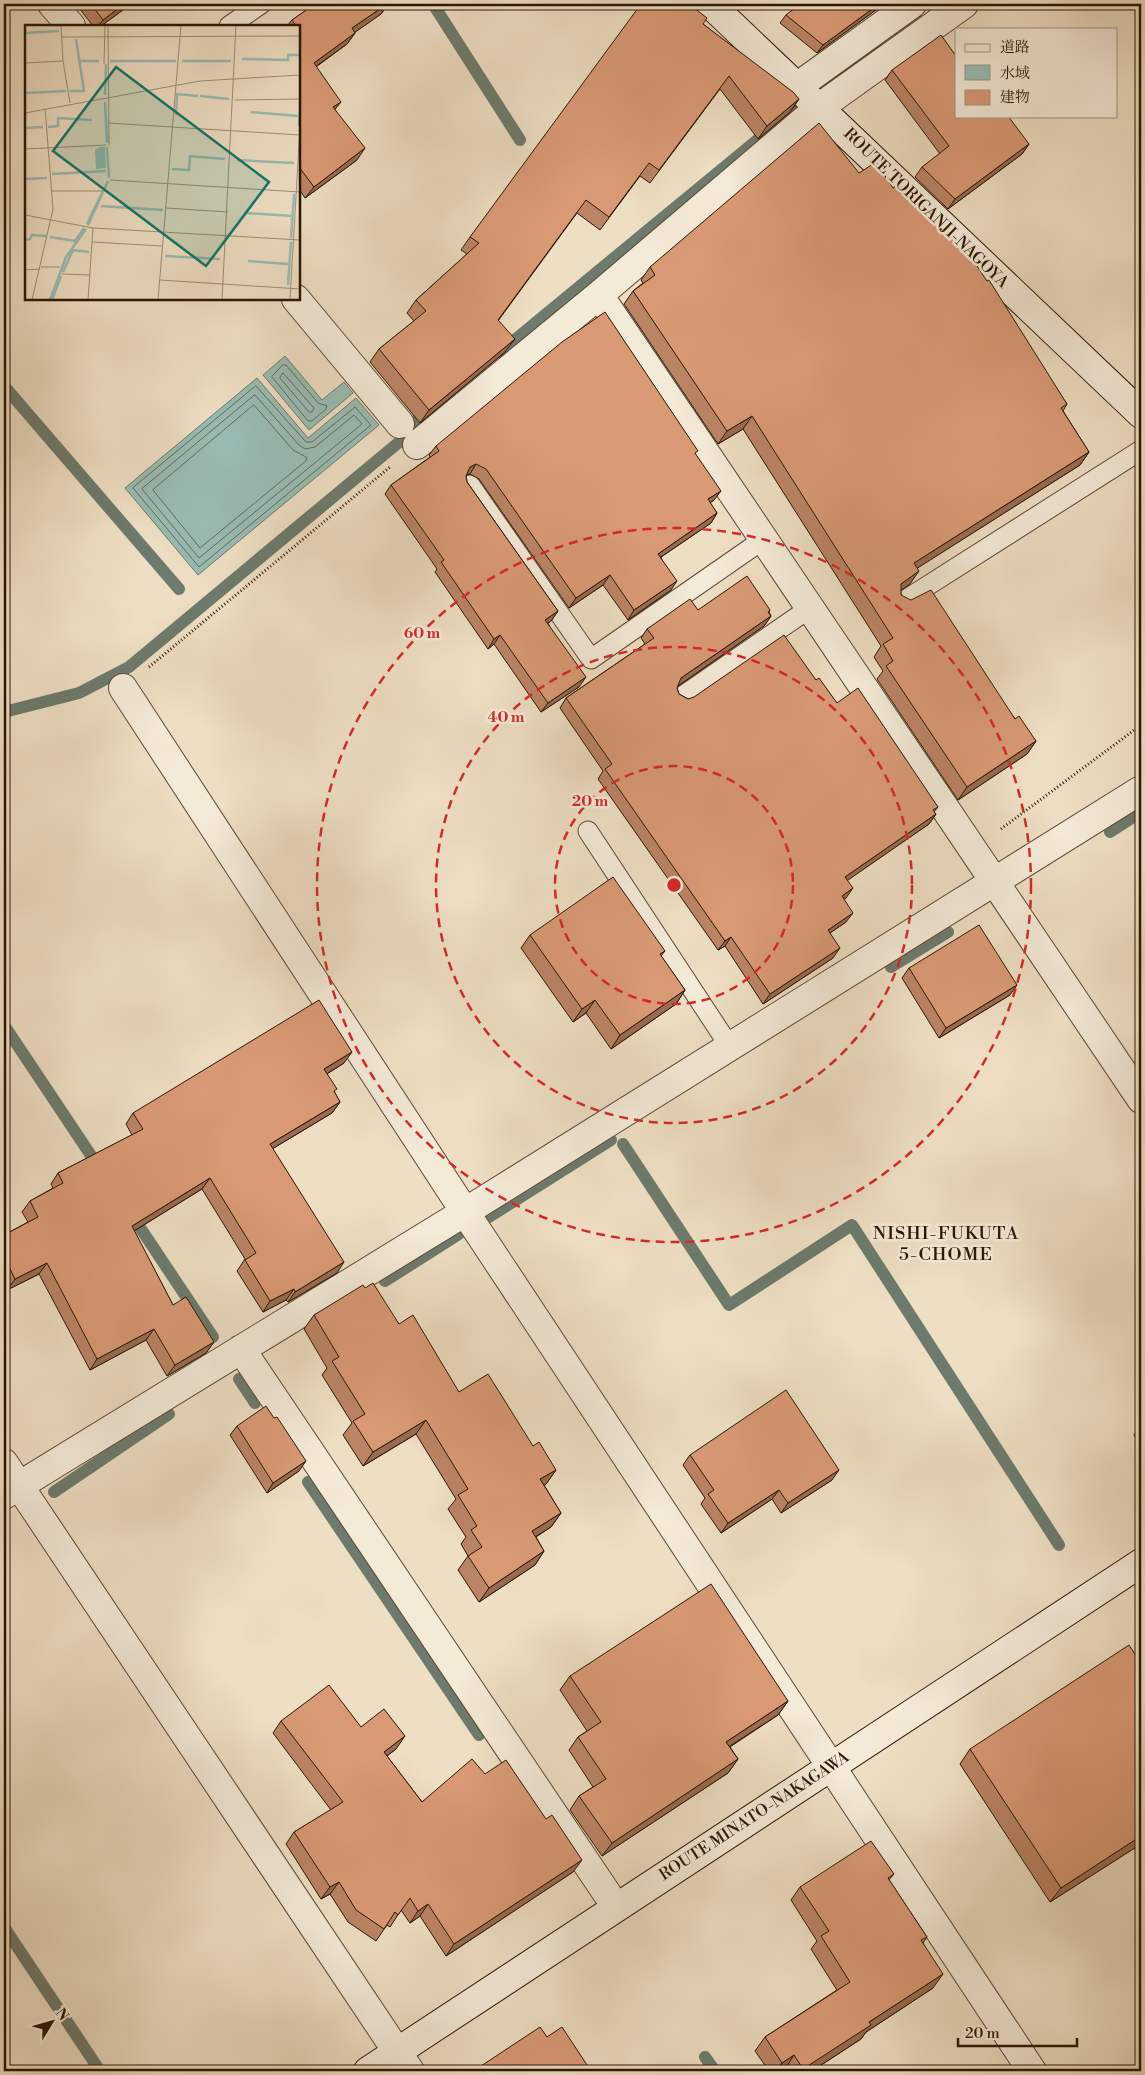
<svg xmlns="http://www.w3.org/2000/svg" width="1145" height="2075" viewBox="0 0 1145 2075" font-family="'Libre Bodoni','Noto Serif JP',serif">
	<rect width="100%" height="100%" fill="#eedec3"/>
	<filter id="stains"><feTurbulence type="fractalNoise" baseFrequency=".004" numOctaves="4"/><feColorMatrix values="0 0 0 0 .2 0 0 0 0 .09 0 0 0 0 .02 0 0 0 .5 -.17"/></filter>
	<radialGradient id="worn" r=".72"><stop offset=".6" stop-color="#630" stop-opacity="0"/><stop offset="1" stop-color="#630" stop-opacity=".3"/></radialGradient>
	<path fill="#99bcb3" stroke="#6d7a6d" d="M285,356L322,400L344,382L353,393L309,430L263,375Z
		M257,378L308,438L356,398L379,425L198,575L125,488Z"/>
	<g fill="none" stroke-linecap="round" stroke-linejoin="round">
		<path stroke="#62695c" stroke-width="1" d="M283,365H286L318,403L327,406L326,409L312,421H308L272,377Z
			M283,373L314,408L312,412H309L280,378Z
			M256,386L306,442H312L355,407L371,425L199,567L133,488Z
			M255,395L299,445L305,449L315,447L354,415L362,424L199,558L142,489Z
			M254,405L293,450L306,457L307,460L200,548L153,490Z"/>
		<path stroke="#6d7a6d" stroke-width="12" d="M433,4L520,140
			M500,352L795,109
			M4,386L179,589
			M4,712L79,693L129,667L404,438L419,417L429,409
			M1110,832L1141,812
			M891,967L948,932
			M4,1025L100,1169
			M623,1144L729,1305L852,1225L1059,1545
			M131,1214L213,1337
			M489,1217L611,1140
			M385,1281L459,1234
			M239,1379L255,1403
			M308,1482L479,1735
			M54,1492L169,1414
			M4,1927L100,2071
			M705,2057L715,2071"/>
		<g stroke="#5c4834" stroke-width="21">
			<path id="service" d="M229,26L261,4
				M470,485L591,659L764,539
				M902,602L1141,450
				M681,697L810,608
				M588,831L730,1047"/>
		</g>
		<g stroke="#5c4834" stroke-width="30">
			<path id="minor" d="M52,4L71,26
				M798,86L912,4
				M599,295L1141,1099
				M296,299L400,424
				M417,445L599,295L820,107L964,4
				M123,688L465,1212L1032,2071
				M241,1349L616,1907
				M4,1463L410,2071
				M4,1495L465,1212L1141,790"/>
		</g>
		<g stroke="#2b1604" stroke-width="30">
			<path id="secondary" d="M710,4L1141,414
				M368,2071L1141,1563"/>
		</g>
		<path stroke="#2b1604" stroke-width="3" stroke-dasharray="1 2.5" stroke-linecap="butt" d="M149,667L390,467
			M1001,829L1141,725"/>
		<use href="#service" stroke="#f4ead8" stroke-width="19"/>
		<use href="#minor" stroke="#f4ead8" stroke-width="28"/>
		<use href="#secondary" stroke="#f4ead8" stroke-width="28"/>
	</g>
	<path fill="#bb8465" stroke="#2b1604" d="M76,4H131L101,26H93Z
		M315,4H388L381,14L355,32V33L347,44L316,67L357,160L305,198L299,189V26H287L292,20Z
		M884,4L817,53L780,23L786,15Z
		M703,24L799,99L790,112L758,139L720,89L650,183L640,176L600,230L577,213L498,321L505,352L420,423L370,362L379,349L414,321L407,313L416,300L467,254L461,250L470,237Z
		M892,70L956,116L1029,144L1022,154L948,209L915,177L922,167L940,154L885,80Z
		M859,173L893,188L1067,404L1063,411L1089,452L1080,465L917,568L910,584L901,590V595L1036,741L1027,754L958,800L877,679L883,671L874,657L881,646L743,429L718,444L624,304L633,291L643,283L641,280L650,267Z
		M436,446L696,455L714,500L710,503L717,513L711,523L661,557L671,590L628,620L603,585L569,608L479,479L470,474L466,475L467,482L558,611L551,621L548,623L579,687L541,712L494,644L488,649L435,572L437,569L385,494L391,485L430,457L429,455Z
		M698,610H770L769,612L771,616L764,626L678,686L677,688L679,694L688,699L816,680L837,703L938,807L934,812L936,814L929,824L847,880L846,898L844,899L846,922L830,933L833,958L763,1004L725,946L718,950L598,779L603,771L560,708L566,698L645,644L641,638L647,629Z
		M530,935L665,951L661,956L685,990L676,1004L611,1049L586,1013L573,1022L521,948Z
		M909,968L1010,995L939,1038L902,978Z
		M344,1063L327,1074L335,1093L340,1102L332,1113L272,1149L337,1273L288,1302L286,1300L263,1312L237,1271L245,1259L202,1189L134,1231L173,1305L214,1342L206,1353L167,1376L146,1340L90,1370L39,1274L7,1290L4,1283V1235L28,1222L22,1212L30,1201L53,1188L51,1184L58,1173L132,1135L126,1124L133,1113Z
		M365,1288L399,1324L459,1392L533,1446L556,1470L546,1484L544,1485L561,1513L551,1527L536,1537L544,1551L535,1565L479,1602L458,1570L468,1556L461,1544L466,1537L448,1509L456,1499L416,1434L363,1466L343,1435L352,1423L322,1375L327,1368L304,1329L314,1315Z
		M237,1426L299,1471L267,1493L230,1435Z
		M1141,1426V1446L1134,1435Z
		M690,1455L832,1480L781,1513L772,1499L721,1533L701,1504L705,1498L683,1465Z
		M570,1676L788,1701L778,1715L730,1747L738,1759L728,1773L602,1856L570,1810L579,1796L593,1787L569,1750L578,1737L587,1731L560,1690Z
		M281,1721L361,1727L396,1749L387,1756L422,1802L485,1774L573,1872L446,1956L420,1916L410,1923L401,1910L390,1927L387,1925L376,1941L348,1922L330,1894L321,1899L286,1844L294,1832L331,1810L273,1733Z
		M970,1749L1141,1844L1050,1902L960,1764Z
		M894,1874L889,1880L927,1937L923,1943L933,1988L866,2032L861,2039L812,2071H786L785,2069L781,2071H769L755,2051L765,2037L837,1990L811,1949L817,1941L791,1900L800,1887Z"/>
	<path fill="#986b52" stroke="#2b1604" d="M124,4H131L101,26H98L103,20Z
		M387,4H388L381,14L344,40L352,28Z
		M879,4H884L817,53L823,45Z
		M355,33L347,44L305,74L314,63Z
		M799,99L790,112L758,139L767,126Z
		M341,102L332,113L333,107Z
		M1029,144L1022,154L948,209L955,199Z
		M365,148L357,160L305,198L314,187Z
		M515,339L505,352L420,423L429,410Z
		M752,416L743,429L718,444L727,431Z
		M1089,452L1080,465L905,576L914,563Z
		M476,464L470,474L463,476L470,467Z
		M721,491L714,500L701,509L708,499Z
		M717,513L711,523L652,563L658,554Z
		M919,571L910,584L892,597L901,584Z
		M610,575L603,585L569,608L576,598Z
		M677,581L671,590L628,620L634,610Z
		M558,611L551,621L539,629L545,620Z
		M771,616L764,626L675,688L681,678Z
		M500,635L494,644L488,649L494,639Z
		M586,677L579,687L541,712L548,703Z
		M1036,741L1027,754L958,800L967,787Z
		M936,814L929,824L838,887L845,877Z
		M853,888L846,898L835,905L842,896Z
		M853,913L846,922L821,939L828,930Z
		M731,937L725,946L718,950L725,941Z
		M840,948L833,958L763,1004L770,994Z
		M1017,985L1010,995L939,1038L946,1028Z
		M685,990L676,1004L611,1049L620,1035Z
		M595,1000L586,1013L573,1022L582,1009Z
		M352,1052L344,1063L317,1080L324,1069Z
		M340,1102L332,1113L262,1155L270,1144Z
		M210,1178L202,1189L124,1237L132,1226Z
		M344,1262L337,1273L288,1302L295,1292Z
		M47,1263L39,1274L7,1290L15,1279Z
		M294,1289L286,1300L263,1312L270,1301Z
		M154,1329L146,1340L90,1370L97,1359Z
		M214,1342L206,1353L167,1376L175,1365Z
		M426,1420L416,1434L363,1466L373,1452Z
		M306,1461L299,1471L267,1493L273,1483Z
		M556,1470L546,1484L531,1494L540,1479Z
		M839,1470L832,1480L781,1513L788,1503Z
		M779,1490L772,1499L721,1533L728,1523Z
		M561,1513L551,1527L522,1545L532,1531Z
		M544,1551L535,1565L479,1602L489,1588Z
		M788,1701L778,1715L716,1755L726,1742Z
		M405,1736L396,1749L376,1764L384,1752Z
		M738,1759L728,1773L602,1856L612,1843Z
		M1141,1836V1844L1050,1902L1061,1888Z
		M582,1860L573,1872L446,1956L454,1944Z
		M339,1882L330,1894L321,1899L330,1887Z
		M428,1904L420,1916L410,1923L418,1911Z
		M943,1974L933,1988L866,2032L861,2039L812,2071H802L803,2069L869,2022Z
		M794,2055L785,2069L781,2071H776L782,2063Z"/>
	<path fill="#d99975" stroke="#2b1604" d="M91,4H124L103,20Z
		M315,4H387L352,28L355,33L314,63L341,102L333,107L365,148L314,187L299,167V34L301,33L299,30V26H296L292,20Z
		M641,4H689L707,18L703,24L793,92L799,99L767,126L729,76L659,170L649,163L609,217L586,200L498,320L515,339L429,410L379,349L426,311L416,300L479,243L470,237Z
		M800,4H879L823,45L786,15Z
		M941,35L956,56V116H1008L1029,144L955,199L922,167L949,146L892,70Z
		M819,123L859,173L876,162L893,188L898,184L963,245L987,281L989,280L1067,404L1061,408L1089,452L914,563L919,571L901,584V595L911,600L931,590L1015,719L1019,716L1036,741L967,787L886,666L893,661L883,644L893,638L752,416L727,431L633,291L655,275L650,267Z
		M605,312L698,451L695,453L721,491L708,499L717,513L658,554L677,581L634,610L610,575L576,598L486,469L476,464L470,467L466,476L467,482L558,611L545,620L586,677L548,703L500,635L494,639L441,562L444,560L391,485L439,451L436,446L562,342Z
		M747,576L770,610L768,612L771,616L681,678L677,688L679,694L688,699L694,697L784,635L816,680L819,678L837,703L858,688L938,807L933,810L936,814L845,877L853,888L842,896L853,913L828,930L840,948L770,994L731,937L725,941L605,769L612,764L566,698L654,638L647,629L690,599L698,610Z
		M613,877L665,951L660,954L685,990L620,1035L595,1000L582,1009L530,935Z
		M979,925L1017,985L946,1028L909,968Z
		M319,1000L352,1052L324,1069L337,1089L334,1091L340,1102L270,1144L344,1262L295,1292L294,1289L270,1301L245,1260L256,1253L210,1178L132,1226L173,1305L186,1297L214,1342L175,1365L154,1329L97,1359L47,1263L15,1279L4,1257V1235L38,1217L30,1201L63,1183L58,1173L143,1129L133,1113Z
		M373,1283L399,1324L413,1315L459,1392L488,1374L533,1446L539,1442L556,1470L540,1479L561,1513L532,1531L544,1551L489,1588L468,1556L482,1547L471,1530L477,1526L458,1495L468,1489L426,1420L373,1452L353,1421L365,1414L332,1361L339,1357L314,1315L363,1285L365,1288Z
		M786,1390L839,1470L788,1503L779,1490L728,1523L708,1494L714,1490L690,1455Z
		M266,1406L274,1418L277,1417L306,1461L273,1483L237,1426Z
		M711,1584L788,1701L726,1742L738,1759L612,1843L579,1796L606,1779L578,1737L601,1722L570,1676Z
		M1129,1645L1141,1663V1836L1061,1888L970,1749Z
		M329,1685L361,1727L384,1709L405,1736L384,1752L422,1802L472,1759L485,1774L506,1760L546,1819L552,1815L582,1860L454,1944L428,1904L418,1911L410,1898L398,1915L395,1912L384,1929L356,1910L339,1882L330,1887L294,1832L343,1802L281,1721Z
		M871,1841L894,1874L888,1878L927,1937L921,1940L943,1974L869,2022L871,2025L803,2069L794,2055L782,2063L765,2037L850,1982L821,1936L829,1931L800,1887Z
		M540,2027L547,2037L562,2027L591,2071H476L475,2070Z"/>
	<g fill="none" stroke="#d62828" stroke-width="2.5" stroke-dasharray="9 6">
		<circle cx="674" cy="885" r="119"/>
		<circle cx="674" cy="885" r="238"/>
		<circle cx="674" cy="885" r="357"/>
	</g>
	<g text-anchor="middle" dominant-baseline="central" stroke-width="5" stroke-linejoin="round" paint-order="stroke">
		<g font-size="16" fill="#2b1604" stroke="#f4ead8">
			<text transform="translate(926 208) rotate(44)">ROUTE TORIGANJI-NAGOYA</text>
			<text transform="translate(754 1816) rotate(-33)">ROUTE MINATO-NAKAGAWA</text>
		</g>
		<g font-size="18" letter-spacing="1" fill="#2b1604" stroke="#f4ead8">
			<text x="946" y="1233">NISHI-FUKUTA<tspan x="946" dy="21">5-CHOME</tspan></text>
		</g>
	</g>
	<g transform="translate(25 25)">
		<rect width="275" height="275" fill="#eedec3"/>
		<path d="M75,122H80L81,143L71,144L70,125Z" fill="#99bcb3"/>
		<path fill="none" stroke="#99bcb3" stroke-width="2.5" d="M0,8L34,6M217,34L263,35V30H275M53,36H74M85,36H151M157,36H206M45,66H59L51,14M0,68L41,66M80,70L81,39M175,71L204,74M80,77L82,118M226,87L273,91M151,90L152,69L173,71M274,101L275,85M23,102L33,101V93L67,95M0,103L18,102M82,122L84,153M212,135L269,138M147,144L164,145L165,131L200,134M27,149L81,146M0,154L22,153M76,181L138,185M219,188L268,191M62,199L77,168M63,200L83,156M25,212L50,216L59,203M266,213L269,169M0,215L5,214L7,210L21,211M140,231L195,234M223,236L263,239M38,247L48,225L64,227M263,260L266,217M25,275L41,232L61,204M27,275L36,251"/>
		<path fill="none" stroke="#a08e77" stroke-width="1" d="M36,0L38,36L45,78M83,0L84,120M37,12L275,11M0,38L38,36M79,39L80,0M210,75L275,74M0,88L175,56L275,50M83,98L275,110M0,124L81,120M85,155L275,167M27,166H78M141,183L203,187M0,190L68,203L275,215M67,217L137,221M16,242H35M0,245L15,244M37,249L65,250M135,255L275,264M7,275L28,184L20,83M63,275L68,203M133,275L156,0M197,275L211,0M265,275L275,102"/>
		<path fill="#0f766e" fill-opacity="0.15" stroke="#0f766e" stroke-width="2.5" d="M91,42L244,157L181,241L28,126Z"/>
		<rect width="275" height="275" fill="none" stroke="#2b1604" stroke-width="2.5"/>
	</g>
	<circle cx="674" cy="885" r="8" fill="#d62828" stroke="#f4ead8" stroke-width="2.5"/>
	<g font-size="15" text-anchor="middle" font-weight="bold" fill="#d62828" stroke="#f4ead8" stroke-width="5" stroke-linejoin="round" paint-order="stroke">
		<text x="422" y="638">60 m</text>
		<text x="506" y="722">40 m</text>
		<text x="590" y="806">20 m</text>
	</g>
	<rect width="1145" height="2075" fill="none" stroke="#eedec3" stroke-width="20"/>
	<rect x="5" y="5" width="1135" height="2065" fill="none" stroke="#2b1604" stroke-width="2.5"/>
	<rect x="10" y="10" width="1125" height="2055" fill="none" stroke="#2b1604"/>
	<rect x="955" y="28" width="162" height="90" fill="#f4ead8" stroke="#a49583"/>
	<rect x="965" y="44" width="25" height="8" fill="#f4ead8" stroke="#a49583"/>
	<text x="1000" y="52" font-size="15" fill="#2b1604">道路</text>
	<rect x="965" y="65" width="25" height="15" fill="#99bcb3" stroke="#a49583"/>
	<text x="1000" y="78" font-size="15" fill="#2b1604">水域</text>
	<rect x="965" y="90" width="25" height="15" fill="#d99975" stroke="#a49583"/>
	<text x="1000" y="102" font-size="15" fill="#2b1604">建物</text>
	<g transform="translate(52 2022) rotate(53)" stroke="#f4ead8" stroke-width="4" paint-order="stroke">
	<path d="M0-4L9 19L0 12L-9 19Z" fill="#2b1604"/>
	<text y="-8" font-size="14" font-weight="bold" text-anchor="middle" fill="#2b1604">N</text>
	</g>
	<path d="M958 2038v8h119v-8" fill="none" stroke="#2b1604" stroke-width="2.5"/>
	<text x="965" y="2038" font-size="15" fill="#2b1604" stroke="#f4ead8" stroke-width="4" paint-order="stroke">20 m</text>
	<rect width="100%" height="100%" filter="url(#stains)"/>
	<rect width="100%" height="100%" fill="url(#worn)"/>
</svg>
